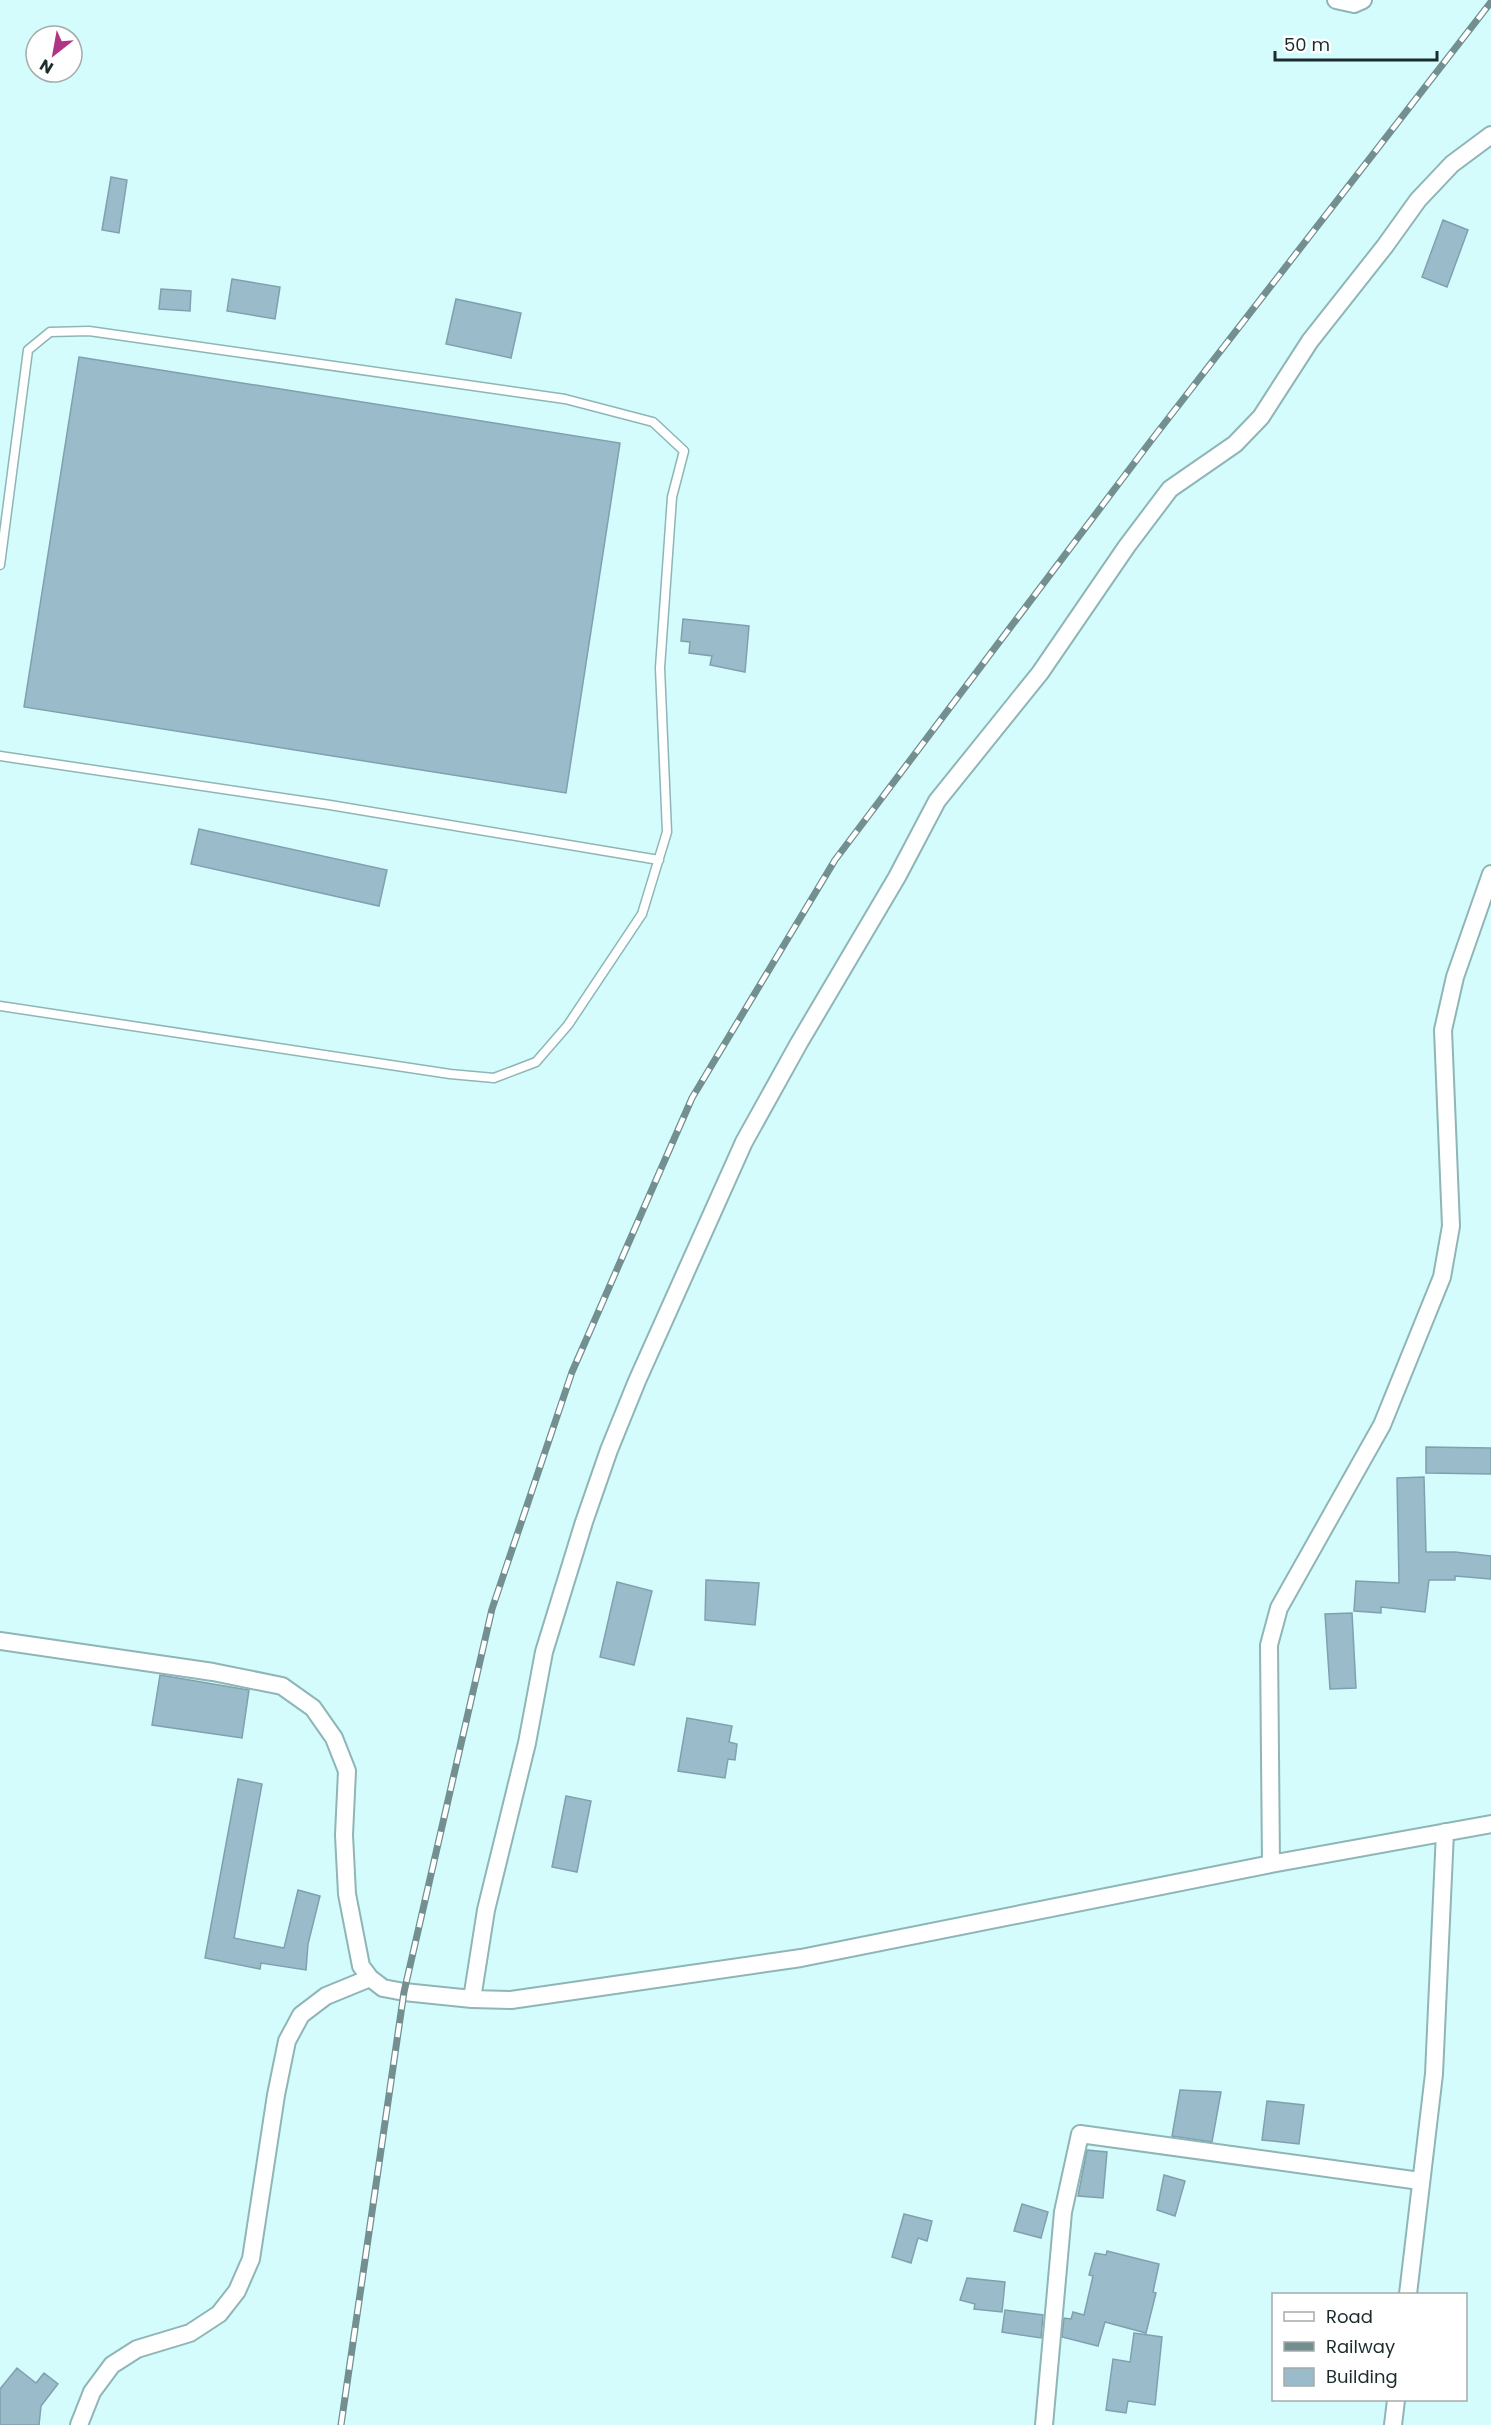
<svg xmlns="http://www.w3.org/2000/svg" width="1491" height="2425" viewBox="0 0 1491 2425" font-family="Poppins,sans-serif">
	<rect width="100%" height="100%" fill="#d4fcfd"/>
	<path fill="#9abbca" stroke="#81a0af" stroke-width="1.5" d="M111,177L127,180L119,233L102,230Z
		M1443,220L1468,230L1447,287L1422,277Z
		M232,279L280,287L275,319L227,311Z
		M161,289L191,291L190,311L159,309Z
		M456,299L521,313L511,358L446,344Z
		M79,357L620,443L566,793L24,707Z
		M683,619L749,626L745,672L710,665L712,656L689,653L690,642L681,641Z
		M199,829L387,870L379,906L191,864Z
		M1426,1447L1491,1448V1474L1426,1473Z
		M1424,1477L1426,1552H1455L1491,1556V1579L1455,1576V1580H1429L1425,1612L1381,1607V1613L1354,1611L1356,1581L1399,1583L1397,1478Z
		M706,1580L759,1583L755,1625L705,1620Z
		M617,1582L652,1591L634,1665L600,1657Z
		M1352,1613L1356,1688L1330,1689L1325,1614Z
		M160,1675L249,1690L242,1738L152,1725Z
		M687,1718L732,1726L729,1742L737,1744L735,1760L728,1759L725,1778L678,1771Z
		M238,1779L262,1784L234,1938L284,1948L298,1890L320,1896L308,1944L306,1970L261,1963L260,1969L205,1958Z
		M566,1796L591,1801L577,1872L552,1867Z
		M1180,2090L1221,2092L1212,2142L1172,2136Z
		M1267,2101L1304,2105L1299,2144L1262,2140Z
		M1087,2150L1107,2152L1103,2198L1078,2196Z
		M1164,2175L1185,2181L1175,2216L1157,2210Z
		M1022,2204L1048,2212L1041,2238L1014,2231Z
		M904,2214L932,2221L927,2241L918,2238L911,2263L892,2257Z
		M1107,2251L1159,2264L1153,2292L1156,2293L1146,2333L1105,2322L1098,2346L1062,2337L1064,2318L1071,2319L1073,2312L1084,2315L1093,2276L1089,2275L1095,2253L1106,2255Z
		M967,2278L1005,2282L1002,2312L974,2309L975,2304L960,2300Z
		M1005,2310L1043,2315L1041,2338L1002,2332Z
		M1134,2333L1162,2337L1155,2405L1128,2401L1126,2413L1106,2410L1113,2359L1130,2362Z
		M17,2368L36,2383L44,2373L58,2384L41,2406L39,2425H0V2389Z"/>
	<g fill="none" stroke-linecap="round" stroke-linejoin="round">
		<g stroke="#8fb5b6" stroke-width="11">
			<path id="service" d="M0,565L28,350L50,332L89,331L565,399L653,422L684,451L672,497L660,668L667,832L642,914L568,1025L536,1062L494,1078L450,1074L0,1006
				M0,756L330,805L659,860"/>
		</g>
		<g stroke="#8fb5b6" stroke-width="20">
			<path id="minor" d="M1336,0L1354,4L1363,0
				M0,1641L213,1672L282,1686L313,1708L334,1738L347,1771L344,1835L347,1894L361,1966L370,1978L383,1988L404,1992L472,1999L511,2000L801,1958L1271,1864L1491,1824
				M1271,1864L1269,1645L1279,1608L1382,1425L1442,1277L1451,1226L1443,1030L1455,977L1491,874
				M472,1999L486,1910L527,1743L544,1652L584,1522L609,1450L637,1381L744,1142L799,1043L897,877L937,801L1040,673L1127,546L1170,489L1235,444L1261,417L1310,341L1385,246L1418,200L1452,164L1491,135
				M1408,2294L1434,2074L1445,1832
				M79,2425L92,2392L112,2365L137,2349L190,2333L219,2314L237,2291L251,2259L276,2095L287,2041L301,2015L326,1996L370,1978
				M1044,2425L1063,2212L1080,2134L1420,2181
				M1393,2425L1396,2400"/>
		</g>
		<use href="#service" stroke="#fff" stroke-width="8"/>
		<use href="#minor" stroke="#fff" stroke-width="16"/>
		<g stroke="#748f90" stroke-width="7">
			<path id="rail" d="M341,2425L404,1992L492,1609L572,1372L692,1098L835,860L1150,442L1491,2"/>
		</g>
		<use href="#rail" stroke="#fff" stroke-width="4.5" stroke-dasharray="14" stroke-linecap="butt"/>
	</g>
	<rect x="1272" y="2293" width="195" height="108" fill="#ffffff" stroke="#a4abab" stroke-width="1.5"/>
	<rect x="1284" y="2312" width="30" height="9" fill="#ffffff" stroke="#a4abab" stroke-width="1.5"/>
	<text x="1326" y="2323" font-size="18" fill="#1c2c2c">Road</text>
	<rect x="1284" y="2342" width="30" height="9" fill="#748f90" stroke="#a4abab" stroke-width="1.5"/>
	<text x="1326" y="2353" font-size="18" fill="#1c2c2c">Railway</text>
	<rect x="1284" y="2368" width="30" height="18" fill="#9abbca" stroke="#a4abab" stroke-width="1.5"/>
	<text x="1326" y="2383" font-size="18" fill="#1c2c2c">Building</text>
	<g transform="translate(54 54) rotate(211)"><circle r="28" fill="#ffffff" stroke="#a4abab" stroke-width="1.5"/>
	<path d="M0-4.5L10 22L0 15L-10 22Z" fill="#b13585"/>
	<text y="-9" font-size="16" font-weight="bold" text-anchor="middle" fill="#1c2c2c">N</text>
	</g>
	<path d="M1275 51v9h162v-9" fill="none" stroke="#1c2c2c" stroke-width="3"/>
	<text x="1284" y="51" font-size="18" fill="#1c2c2c" stroke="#ffffff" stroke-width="4.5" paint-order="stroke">50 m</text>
</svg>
